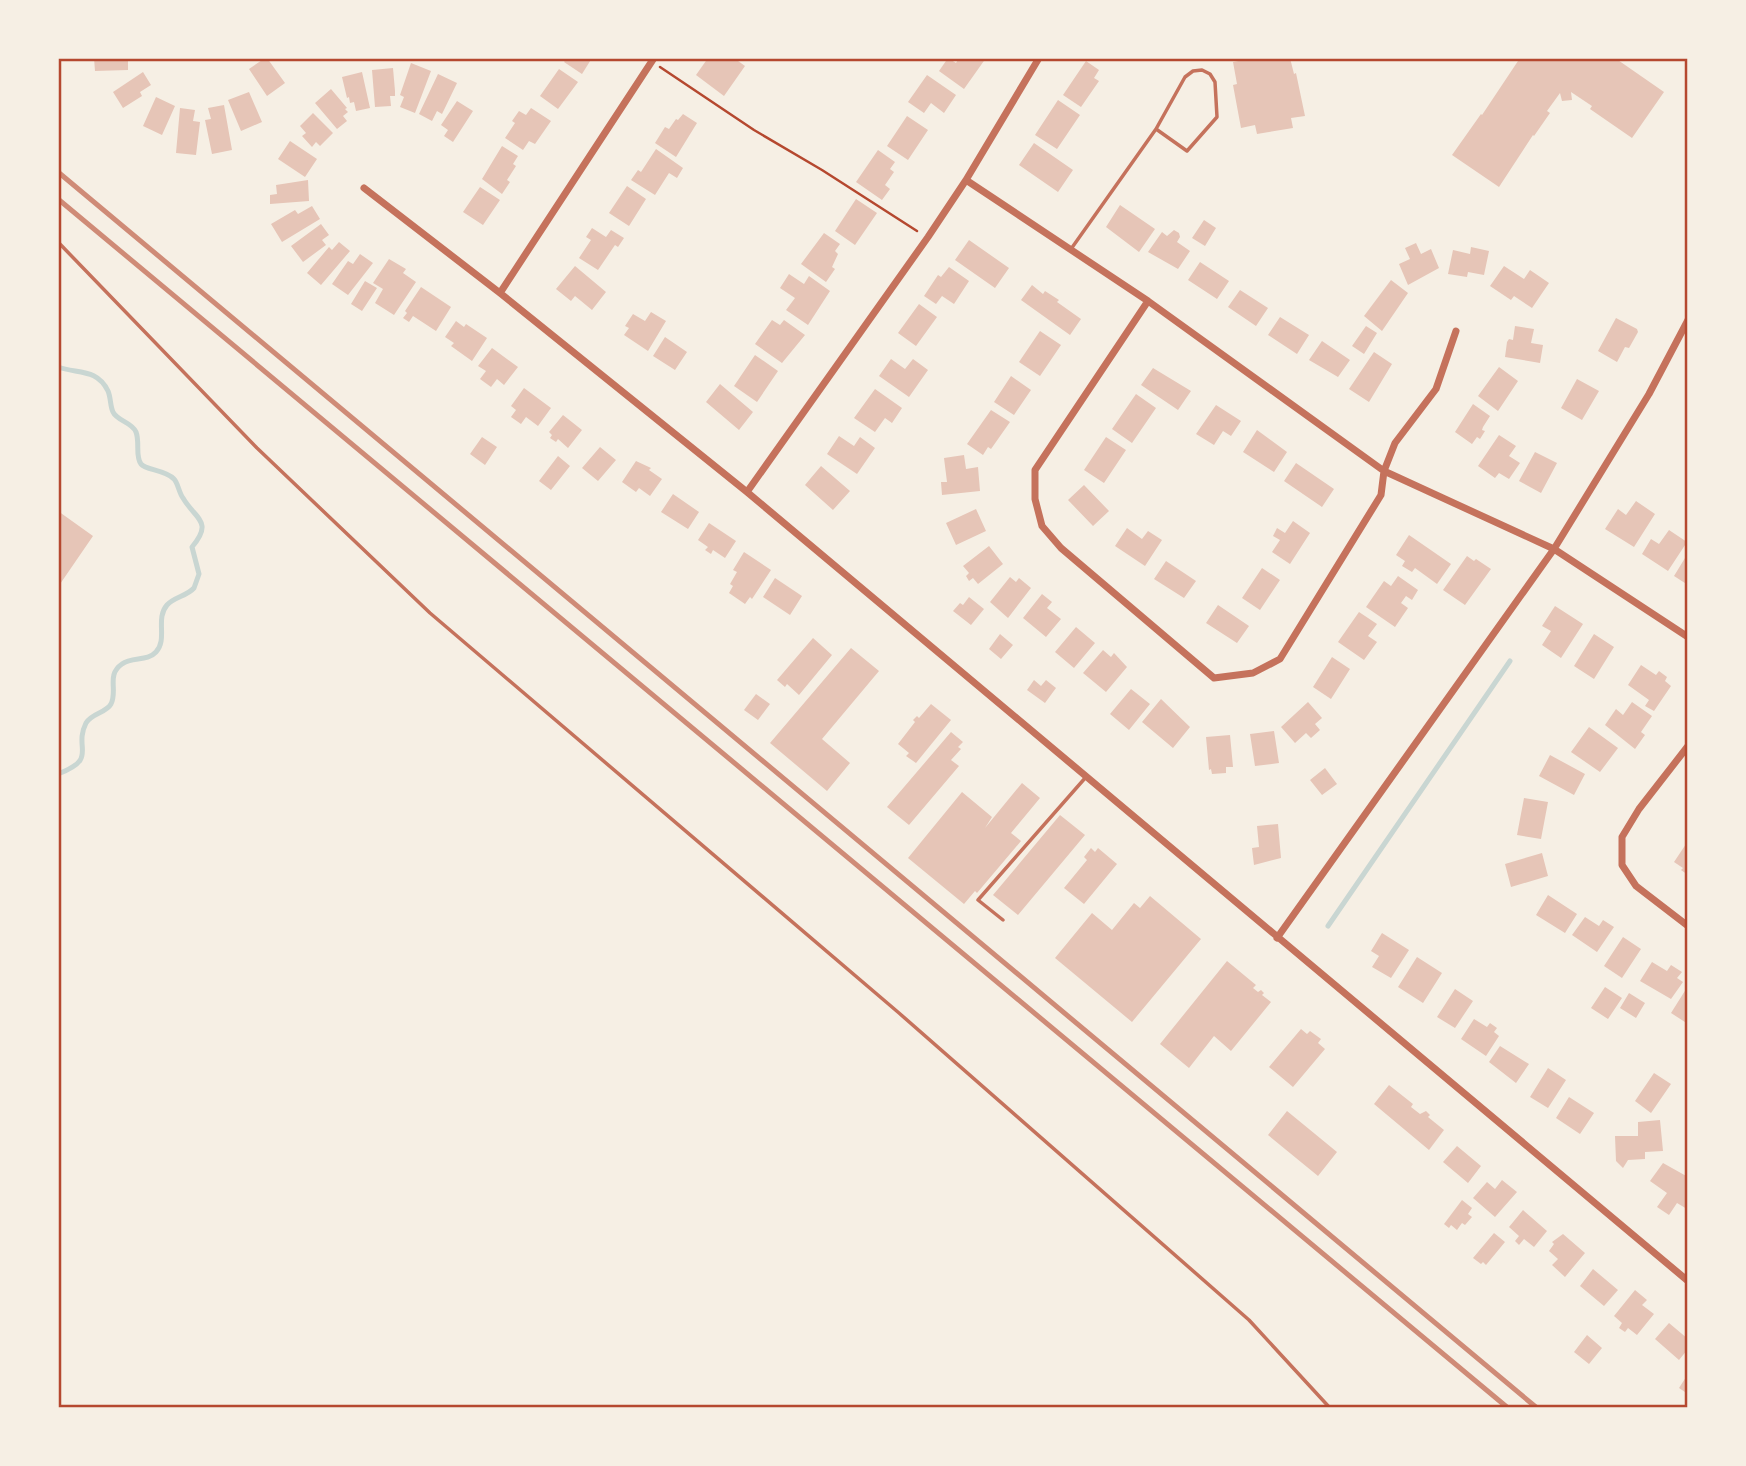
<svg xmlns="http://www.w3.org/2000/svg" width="1746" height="1466" viewBox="0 0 1746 1466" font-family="Quicksand,sans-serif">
	<rect width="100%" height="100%" fill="#f6efe4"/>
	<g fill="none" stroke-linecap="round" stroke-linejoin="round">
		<path stroke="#c9d6d2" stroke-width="5" d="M58,367C77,374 97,368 108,391C111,398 110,406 113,412C117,421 132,422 136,432C140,442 135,456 141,464C145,470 166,470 174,479C178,483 179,493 183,498C195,519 214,521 192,547L199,574L194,588C187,596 174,597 167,605C155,619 168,639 156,652C147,662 132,656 122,664C106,675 118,690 111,704C106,713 92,713 86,723C73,749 99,758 58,774
			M1328,926L1510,661"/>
	</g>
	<path fill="#e6c5b7" d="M94,58H139V61H128V70L95,71Z
		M265,58H267L285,83L267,96L249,69Z
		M567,58H592L582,74L564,62Z
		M708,58L713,61L716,58H734L745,66L724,96L696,75Z
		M948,58L956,63L959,58H986L964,89L939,71Z
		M1244,58H1290L1294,74L1296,73L1305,116L1291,118L1293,128L1257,134L1255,125L1241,128L1233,85L1237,84L1233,62L1244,60Z
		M1520,58H1615L1664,92L1632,138L1590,109L1592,106L1571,92L1572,100L1562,101L1560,93L1547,111L1550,113L1534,136L1533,135L1499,187L1452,155L1481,114L1482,115Z
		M1086,61L1099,70L1094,78L1099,81L1081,107L1063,95Z
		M411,63L431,71L415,113L400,107L404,97L400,95Z
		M393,68L395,91V96H390L391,106L375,107L372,70Z
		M559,69L578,82L558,109L540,96Z
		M143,72L151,85L140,92L142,96L123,108L113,92Z
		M362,72L370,108L356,111L354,102L350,103L349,97L347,98L342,77Z
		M438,74L457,83L442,114L437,111L432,121L419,114Z
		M927,75L956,95L944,113L931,103L924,113L908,102Z
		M331,89L347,108L345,109L348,112L343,116L347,121L337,129L315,103Z
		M249,92L262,122L241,131L228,100Z
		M156,97L175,106L162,135L143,126Z
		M1058,100L1080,115L1057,149L1035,135Z
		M457,101L473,111L453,142L444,136L448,130L441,125Z
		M224,105L232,150L212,154L205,120L211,119L208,108Z
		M180,108L195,110L193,121L200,122L196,155L176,153Z
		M531,108L551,121L535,144L529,141L523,150L505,138L515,123L512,121L519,111L526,115Z
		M313,113L333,133L320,146L316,142L312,147L302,136L306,133L300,126Z
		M683,114L697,123L676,157L655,143L665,127L669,129L676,119L678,120Z
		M907,116L928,130L908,160L887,146Z
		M290,141L317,159L305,177L278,159Z
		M1034,143L1073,170L1058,192L1019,165Z
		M502,146L518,156L513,164L516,166L507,180L510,182L502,194L482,179Z
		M656,149L683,168L677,178L669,173L655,195L631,180L638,170L641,172Z
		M878,150L895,162L890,169L894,172L885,185L890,189L882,200L856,182Z
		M308,180L309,201L270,204V195L277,194L276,185Z
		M627,186L646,199L629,226L609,213Z
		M480,187L500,200L483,225L463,212Z
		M856,199L877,213L855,245L835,231Z
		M1120,205L1155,229L1139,252L1106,227Z
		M312,206L320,219L282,242L271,224L295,210L298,214Z
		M1204,220L1216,228L1205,246L1192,238Z
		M321,224L329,235L322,240L326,245L303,262L291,246Z
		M592,228L606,237L611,230L624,238L618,247L615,245L598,270L579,258L591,240L586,237Z
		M1174,230L1179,233L1180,237L1177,242L1190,251L1178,269L1148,252L1162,232L1167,236Z
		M824,233L840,244L835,251L838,254L832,267L835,269L826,282L801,264Z
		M969,240L1009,268L995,288L955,260Z
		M339,242L350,251L321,285L307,273L329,247L332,250Z
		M1416,243L1421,254L1431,249L1439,268L1408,285L1399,264L1410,259L1405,248Z
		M1471,247L1489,251L1484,275L1468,272L1467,277L1448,274L1453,250L1470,254Z
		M360,254L373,263L348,295L332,284L348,261L353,264Z
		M389,259L406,269L403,273L416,282L394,315L375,303L383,289L373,283Z
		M1200,262L1229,281L1217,299L1188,280Z
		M575,266L606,292L592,310L575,296L571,301L556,289Z
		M1504,266L1524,279L1530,270L1549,283L1532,308L1514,296L1511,300L1490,286Z
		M949,267L969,281L954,304L942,296L936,304L924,296L938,275L941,277Z
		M789,274L804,284L809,276L830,291L808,325L786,310L795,298L780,288Z
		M1391,280L1408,293L1382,331L1364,316Z
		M365,281L377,288L362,311L351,304Z
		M1032,285L1043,294L1045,291L1059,300L1057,302L1081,319L1070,335L1021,300Z
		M421,287L451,307L436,331L413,316L409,322L403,318L407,313L405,311Z
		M1240,290L1268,308L1256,326L1228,307Z
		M919,304L937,317L916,346L898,333Z
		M651,312L666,321L648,351L624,335L629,328L625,326L633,314L645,321Z
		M1280,317L1309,335L1297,354L1268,335Z
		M1616,318L1637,329L1638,332L1629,348L1625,347L1617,362L1598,351Z
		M772,320L780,325L784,320L805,335L782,363L755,344Z
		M456,321L464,327L466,324L487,338L472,361L451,346L454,343L445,337Z
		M1366,326L1377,333L1364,354L1352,346Z
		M1515,326L1534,329L1531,343L1543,345L1540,363L1505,357L1507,342L1509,339L1513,340Z
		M1040,331L1061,345L1040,376L1019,362Z
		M665,337L687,352L675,370L653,356Z
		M1322,341L1350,360L1338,377L1309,360Z
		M492,348L518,367L504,385L497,379L491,387L480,379L486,371L478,366Z
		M1374,352L1392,364L1369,402L1349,389Z
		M755,355L778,371L757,402L734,386Z
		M891,359L905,369L913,359L928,370L909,397L879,376Z
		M1499,367L1518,381L1498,411L1478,396Z
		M1153,368L1191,391L1178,410L1141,385Z
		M1011,376L1031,390L1014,415L994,402Z
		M1577,379L1599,391L1582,420L1561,408Z
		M720,384L753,412L739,430L706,402Z
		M524,388L551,408L538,426L526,417L521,424L511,417L516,410L511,406Z
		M875,389L902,408L892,423L885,418L875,432L854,418Z
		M1136,394L1156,408L1132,443L1112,429Z
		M1473,404L1490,416L1483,427L1482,430L1485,431L1480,439L1477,437L1472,444L1455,432Z
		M1216,405L1241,421L1231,436L1223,431L1214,445L1196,434Z
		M991,410L1010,422L991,449L988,447L983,455L967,444Z
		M563,415L582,430L568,448L558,439L556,442L550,438L552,435L549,432Z
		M1257,430L1287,452L1274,472L1243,452Z
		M1499,435L1516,446L1509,456L1520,463L1509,479L1499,473L1495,478L1478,466Z
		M839,436L854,446L860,437L875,448L857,474L827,454Z
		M482,437L497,447L485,465L470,454Z
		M1106,437L1126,450L1104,483L1084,470Z
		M600,447L616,460L598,481L582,468Z
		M1535,452L1557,463L1541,493L1519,481Z
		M964,455L966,469L978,467L980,491L942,495L941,482H947L944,458Z
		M558,456L570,466L551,490L539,481Z
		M636,461L651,468L649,470L662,479L650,496L639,488L636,492L622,482Z
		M1296,463L1334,489L1322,507L1284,481Z
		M821,466L850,491L833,510L805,485Z
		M1084,485L1109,511L1093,526L1068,500Z
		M673,494L699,512L688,529L661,512Z
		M1636,501L1655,514L1634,547L1605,529L1618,509L1626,515Z
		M976,509L986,531L956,545L946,523Z
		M58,511L93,536L58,587Z
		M1293,521L1310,533L1290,564L1272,552L1280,540L1273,536L1277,528L1285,533Z
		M709,523L736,541L725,558L713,550L711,554L705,550L708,547L698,540Z
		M1127,528L1142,539L1148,531L1162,540L1145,566L1115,546Z
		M1669,530L1687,542L1668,571L1642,554L1651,539L1659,544Z
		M1409,535L1451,564L1437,584L1415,568L1412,572L1402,566L1405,561L1396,555Z
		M989,546L1003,564L978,584L973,578L969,581L966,576L969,573L963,566Z
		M744,552L771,570L752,599L750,597L745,604L729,593L733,586L730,584L737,572L733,570Z
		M1467,556L1474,561L1476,559L1491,569L1465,605L1443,590Z
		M1685,558L1688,560V585L1674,576Z
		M1166,561L1196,581L1184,598L1154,579Z
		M1262,568L1280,580L1260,610L1242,598Z
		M1398,576L1418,590L1412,600L1406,596L1401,603L1408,608L1395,627L1366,607L1384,581L1391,586Z
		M1010,577L1016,582L1019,578L1031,588L1008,618L990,602Z
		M775,578L802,596L790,615L763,597Z
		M1042,594L1052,602L1047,608L1061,619L1046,637L1023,618Z
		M969,597L984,609L971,625L953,611L960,603L963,605Z
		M1218,605L1249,626L1237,643L1206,623Z
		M1555,606L1583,624L1561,658L1542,645L1551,631L1542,626Z
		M1359,612L1377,624L1368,636L1377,642L1364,660L1338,642Z
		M1076,627L1095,643L1074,668L1055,652Z
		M1000,634L1013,645L1001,659L989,649Z
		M1594,634L1614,647L1594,679L1574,666Z
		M813,638L832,655L799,695L787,684L785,687L777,680Z
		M851,648L879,671L822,739L850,763L827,791L770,743Z
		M1103,650L1111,657L1114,653L1127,667L1106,692L1083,673Z
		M1332,657L1350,669L1331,699L1313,687Z
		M1641,665L1656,675L1659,671L1667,677L1665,681L1671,686L1654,711L1645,706L1649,700L1628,685Z
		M1034,680L1041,686L1046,680L1056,688L1045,703L1027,690Z
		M1131,689L1150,704L1129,730L1110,714Z
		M756,694L770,704L758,720L744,710Z
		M1161,699L1190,727L1173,748L1142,722Z
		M1308,702L1322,718L1315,724L1320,730L1311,738L1306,733L1295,743L1281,727Z
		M1632,702L1652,716L1641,732L1645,735L1635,749L1605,725L1616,709L1623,715Z
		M931,704L951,720L916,763L906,756L909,753L898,744L915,722L913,720L917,716L919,718Z
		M1589,727L1618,748L1600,772L1571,752Z
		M1274,731L1279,763L1255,766L1250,734Z
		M951,732L963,742L958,747L961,749L951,760L959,766L909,825L887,807Z
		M1230,735L1233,767H1226V773L1212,774L1211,769L1209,770L1206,737Z
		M1550,755L1585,774L1574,795L1539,776Z
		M1325,768L1337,784L1322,795L1310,780Z
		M1022,783L1040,798L1011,833L1021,841L977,893L975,891L964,904L908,858L962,792L992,817L985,828Z
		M1524,798L1548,802L1541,839L1517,835Z
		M1060,815L1085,835L1018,915L993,895Z
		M1278,824L1281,858L1254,865L1252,848L1259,847L1257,826Z
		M1686,844L1688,845V875L1681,870L1683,868L1674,862Z
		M1091,848L1095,852L1098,848L1117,864L1084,904L1064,888L1087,860L1084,857Z
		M1542,853L1548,876L1511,887L1505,864Z
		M1548,895L1577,914L1565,933L1536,915Z
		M1150,896L1201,939L1132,1022L1055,958L1092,913L1112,930L1134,903L1140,908Z
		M1585,917L1599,926L1603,920L1614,927L1597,952L1572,935Z
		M1382,933L1409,950L1391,978L1372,967L1379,956L1371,951Z
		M1623,937L1641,949L1622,978L1604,966Z
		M1417,957L1442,973L1423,1003L1398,987Z
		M1227,961L1256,985L1253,988L1258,992L1261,990L1264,993L1262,995L1271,1002L1231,1051L1214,1036L1189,1068L1160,1044Z
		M1652,962L1667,971L1671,965L1682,972L1677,978L1683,982L1671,999L1640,981Z
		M1688,986V1024L1671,1013Z
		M1605,987L1622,998L1608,1019L1591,1008Z
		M1455,989L1473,1001L1455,1028L1437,1017Z
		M1629,993L1645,1003L1636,1018L1620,1008Z
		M1474,1019L1487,1027L1490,1023L1497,1028L1494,1032L1499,1036L1486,1056L1461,1039Z
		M1301,1029L1307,1034L1310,1031L1321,1039L1318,1043L1325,1049L1293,1087L1269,1067Z
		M1500,1046L1529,1064L1516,1083L1489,1062Z
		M1548,1068L1566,1080L1548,1108L1530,1097Z
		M1654,1073L1671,1084L1651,1113L1635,1101Z
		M1389,1085L1413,1104L1411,1107L1420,1114L1426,1111L1430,1115L1428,1117L1444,1130L1429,1150L1374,1104Z
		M1569,1097L1594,1113L1580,1134L1556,1118Z
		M1287,1111L1337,1152L1318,1176L1268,1135Z
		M1660,1120L1663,1151L1645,1152V1159L1628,1160L1623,1168L1616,1161L1615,1136H1638V1122Z
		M1457,1146L1481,1166L1468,1183L1443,1162Z
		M1663,1163L1688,1177V1206L1687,1209L1677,1203L1669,1215L1657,1207L1667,1193L1650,1181Z
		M1502,1180L1517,1192L1495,1217L1473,1198L1487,1182L1495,1189Z
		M1462,1200L1472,1208L1468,1214L1472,1217L1465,1225L1462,1223L1457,1230L1451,1225L1449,1228L1444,1224Z
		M1523,1210L1547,1231L1534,1247L1524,1239L1519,1245L1515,1241L1519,1236L1509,1227Z
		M1494,1233L1505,1242L1486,1265L1483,1262L1481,1264L1473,1258Z
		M1563,1234L1585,1253L1565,1277L1552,1265L1558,1259L1549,1251L1554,1244L1552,1242Z
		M1593,1269L1618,1290L1604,1306L1580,1286Z
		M1635,1290L1647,1300L1642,1305L1654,1314L1637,1335L1628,1328L1625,1332L1619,1328L1622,1323L1614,1316Z
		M1669,1323L1688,1339V1349L1679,1360L1655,1339Z
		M1587,1335L1602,1348L1589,1364L1574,1352Z
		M1688,1374V1394L1679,1388Z"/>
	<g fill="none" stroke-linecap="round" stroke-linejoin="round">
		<path stroke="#b5482f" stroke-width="2.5" d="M660,67L754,130L822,170L917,231"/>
		<path stroke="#c5725c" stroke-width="3.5" d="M58,242L257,448L430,613L899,1013L1249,1320L1330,1408
			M1071,249L1156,129L1185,77L1193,71L1202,70L1210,74L1215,82L1217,117L1187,151L1156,129
			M1003,920L978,900L1086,777"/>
		<path stroke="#c5725c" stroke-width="7" d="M966,180L1148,301L1384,471L1554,549L1688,637
			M364,188L500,293L747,492L1688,1281
			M500,293L654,58
			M1148,301L1035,470V499L1042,526L1061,548L1214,678L1253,673L1280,659L1381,495L1384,471L1395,443L1436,389L1456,331
			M747,492L928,237L966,180L1039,58
			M1688,746L1639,809L1622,837V865L1636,886L1688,926
			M1277,938L1554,549L1649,394L1688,320"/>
		<path stroke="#cf8b77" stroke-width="5" d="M58,172L1537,1408
			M58,199L1508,1408"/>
	</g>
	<rect width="1746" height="1466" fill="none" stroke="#f6efe4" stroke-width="119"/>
	<rect x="60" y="60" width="1626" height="1346" fill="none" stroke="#b5482f" stroke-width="2.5"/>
</svg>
